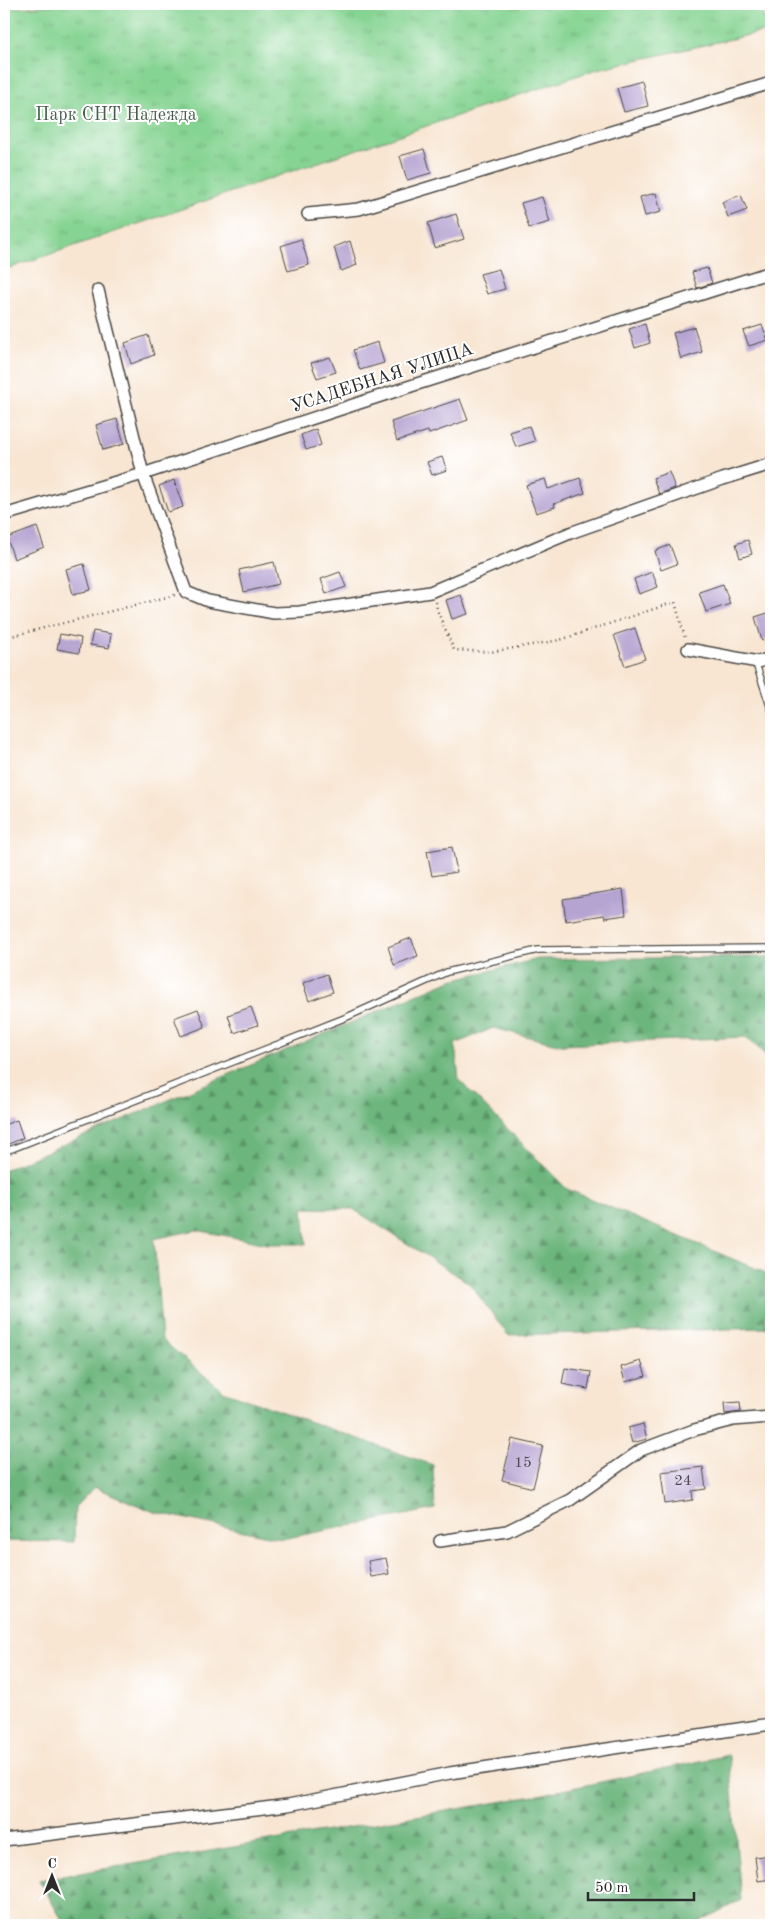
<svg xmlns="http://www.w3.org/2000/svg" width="775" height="1929" viewBox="0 0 775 1929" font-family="'Old Standard TT',serif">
	<defs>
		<pattern id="grass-tufts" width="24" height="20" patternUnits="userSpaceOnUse" patternTransform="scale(1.25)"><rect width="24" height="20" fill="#86d493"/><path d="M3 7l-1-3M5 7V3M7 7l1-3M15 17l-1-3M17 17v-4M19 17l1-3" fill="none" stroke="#74b67f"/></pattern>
		<pattern id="forest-firs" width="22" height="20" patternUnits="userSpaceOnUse" patternTransform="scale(1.25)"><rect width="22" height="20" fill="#6cb67d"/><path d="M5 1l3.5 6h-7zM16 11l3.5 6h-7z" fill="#599467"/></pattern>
	</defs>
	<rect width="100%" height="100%" fill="#fff"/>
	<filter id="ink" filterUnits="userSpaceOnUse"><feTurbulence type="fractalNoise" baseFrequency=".02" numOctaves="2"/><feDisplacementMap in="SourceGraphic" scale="10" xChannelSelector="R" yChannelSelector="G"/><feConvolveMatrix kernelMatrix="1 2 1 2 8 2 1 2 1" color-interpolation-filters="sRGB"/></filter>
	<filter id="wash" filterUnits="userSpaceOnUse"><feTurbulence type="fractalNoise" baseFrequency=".0096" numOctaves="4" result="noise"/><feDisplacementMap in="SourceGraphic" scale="20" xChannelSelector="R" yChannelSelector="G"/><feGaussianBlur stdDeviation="1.12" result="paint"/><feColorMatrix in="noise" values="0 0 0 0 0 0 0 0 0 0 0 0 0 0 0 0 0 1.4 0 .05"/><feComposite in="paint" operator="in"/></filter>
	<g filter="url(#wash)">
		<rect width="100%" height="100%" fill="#f8e6d3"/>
		<path fill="url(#grass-tufts)" stroke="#58805f" d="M67,4H761L767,31L597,69L298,169L4,270V9Z"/>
		<path fill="url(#forest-firs)" stroke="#4c7054" d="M771,957V1060L746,1037L561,1045L493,1028L455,1044L459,1080L567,1189L766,1273V1328L508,1335L469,1283L353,1209L303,1208L306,1244H268L196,1230L154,1239L162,1340L223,1391L433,1465L435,1509L282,1539L154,1512L94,1487L75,1507L74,1542L4,1541V1170L451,980L538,959Z
			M729,1755L741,1900L693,1925H65L39,1880L534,1796Z"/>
		<g id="blocks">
			<path fill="#b5a3d1" d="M642,81L648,106L624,112L617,88Z
				M424,149L431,173L407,180L400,156Z
				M656,193L661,212L645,216L640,197Z
				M741,195L747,210L728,217L722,202Z
				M542,197L550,222L529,228L521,203Z
				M456,214L464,239L435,248L428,223Z
				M301,239L309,265L288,271L281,246Z
				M350,241L357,265L341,271L334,247Z
				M707,268L712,283L697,288L692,272Z
				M499,269L505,289L487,294L480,274Z
				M645,324L650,343L635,348L629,329Z
				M762,325L768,340L749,346L743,331Z
				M694,327L702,352L681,359L673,333Z
				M148,335L154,355L131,364L125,343Z
				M378,342L384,363L360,370L353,350Z
				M330,357L336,372L317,378L311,363Z
				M460,399L468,420L429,434L428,431L397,441L391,422Z
				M117,419L124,444L103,450L96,425Z
				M529,426L535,441L516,447L510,432Z
				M316,429L321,445L306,450L301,435Z
				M442,457L447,470L432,475L427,462Z
				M669,472L675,488L659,494L653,478Z
				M580,478L585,493L554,504L555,507L536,513L526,485L545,479L548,489Z
				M174,480L183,507L168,512L159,486Z
				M37,527L44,547L14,559L7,538Z
				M748,540L752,554L740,558L736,544Z
				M670,545L677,564L661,570L655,551Z
				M274,562L279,584L244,592L239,570Z
				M84,564L91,590L73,594L66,569Z
				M340,572L346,587L326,594L321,579Z
				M652,572L658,587L639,594L634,579Z
				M723,584L730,604L706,612L699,592Z
				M461,595L468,614L452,619L446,600Z
				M771,612V638L762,641L755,617Z
				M635,628L645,659L625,666L614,635Z
				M93,631L111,634L109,648L90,645Z
				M60,634L81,638L79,653L57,649Z
				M452,847L457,872L432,876L427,851Z
				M623,889L626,915L605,918L604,915L566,921L563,899Z
				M411,938L418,956L394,965L388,947Z
				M327,974L333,992L309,1001L303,983Z
				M251,1007L258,1025L234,1033L228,1015Z
				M198,1009L205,1027L181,1036L174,1018Z
				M17,1120L23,1138L4,1146V1125Z
				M641,1361L646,1376L625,1382L621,1367Z
				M565,1368L591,1372L588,1389L562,1384Z
				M740,1402L741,1412L725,1414L724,1403Z
				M643,1424L647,1439L632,1443L628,1428Z
				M512,1439L543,1446L533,1488L502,1480Z
				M703,1467L706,1489L692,1491L693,1500L665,1504L661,1472Z
				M386,1558L389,1574L371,1577L368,1561Z
				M771,1855V1879L758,1881L755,1857Z"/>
		</g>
	</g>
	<g filter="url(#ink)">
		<use href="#blocks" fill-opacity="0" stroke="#4a4744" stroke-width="1"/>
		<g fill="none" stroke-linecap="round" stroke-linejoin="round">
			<g stroke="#4a4744" stroke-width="8">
				<path id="lane" d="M755,661L771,709
					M4,1152L347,1017L447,972L538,950L771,948"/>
			</g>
			<g stroke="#4a4744" stroke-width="14">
				<path id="street" d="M308,214L359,209L771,83
					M98,290L143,474L186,592L208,601L274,613L300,612L430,592L570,533L723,479L771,464
					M4,515L143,474L417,384L771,272
					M688,649L758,662L771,658
					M440,1541L507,1531L570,1500L641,1450L694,1430L733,1420L771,1417
					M4,1840L288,1805L450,1773L771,1724"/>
			</g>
			<path stroke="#4a4744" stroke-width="2.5" stroke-dasharray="1 4" stroke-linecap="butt" d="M436,602L437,610L454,650L491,652L560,640L675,602L685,638
				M4,638L175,595"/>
			<use href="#lane" stroke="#fff" stroke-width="5.5"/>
			<use href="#street" stroke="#fff" stroke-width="11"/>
		</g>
	</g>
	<g text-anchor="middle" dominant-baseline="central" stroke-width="4" stroke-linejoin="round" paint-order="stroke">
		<g font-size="15" fill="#4e4954">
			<text x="523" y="1463">15</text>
			<text x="683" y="1481">24</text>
		</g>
		<g font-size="18" fill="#465e4a" stroke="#fff">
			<text x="116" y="115">Парк СНТ Надежда</text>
		</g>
		<g font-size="18" fill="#2b2b2b" stroke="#fff">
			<text transform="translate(382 378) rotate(-18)">УСАДЕБНАЯ УЛИЦА</text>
		</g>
	</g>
	<rect width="775" height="1929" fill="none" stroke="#fff" stroke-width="20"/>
	<g transform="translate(52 1876)" stroke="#ffffff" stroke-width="4" paint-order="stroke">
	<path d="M0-4L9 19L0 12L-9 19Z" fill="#2b2b2b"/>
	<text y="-8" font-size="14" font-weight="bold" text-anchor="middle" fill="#2b2b2b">С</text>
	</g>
	<path d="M588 1892v8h106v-8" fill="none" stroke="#2b2b2b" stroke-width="2.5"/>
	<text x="595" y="1892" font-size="15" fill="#2b2b2b" stroke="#ffffff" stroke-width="4" paint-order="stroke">50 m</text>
</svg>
